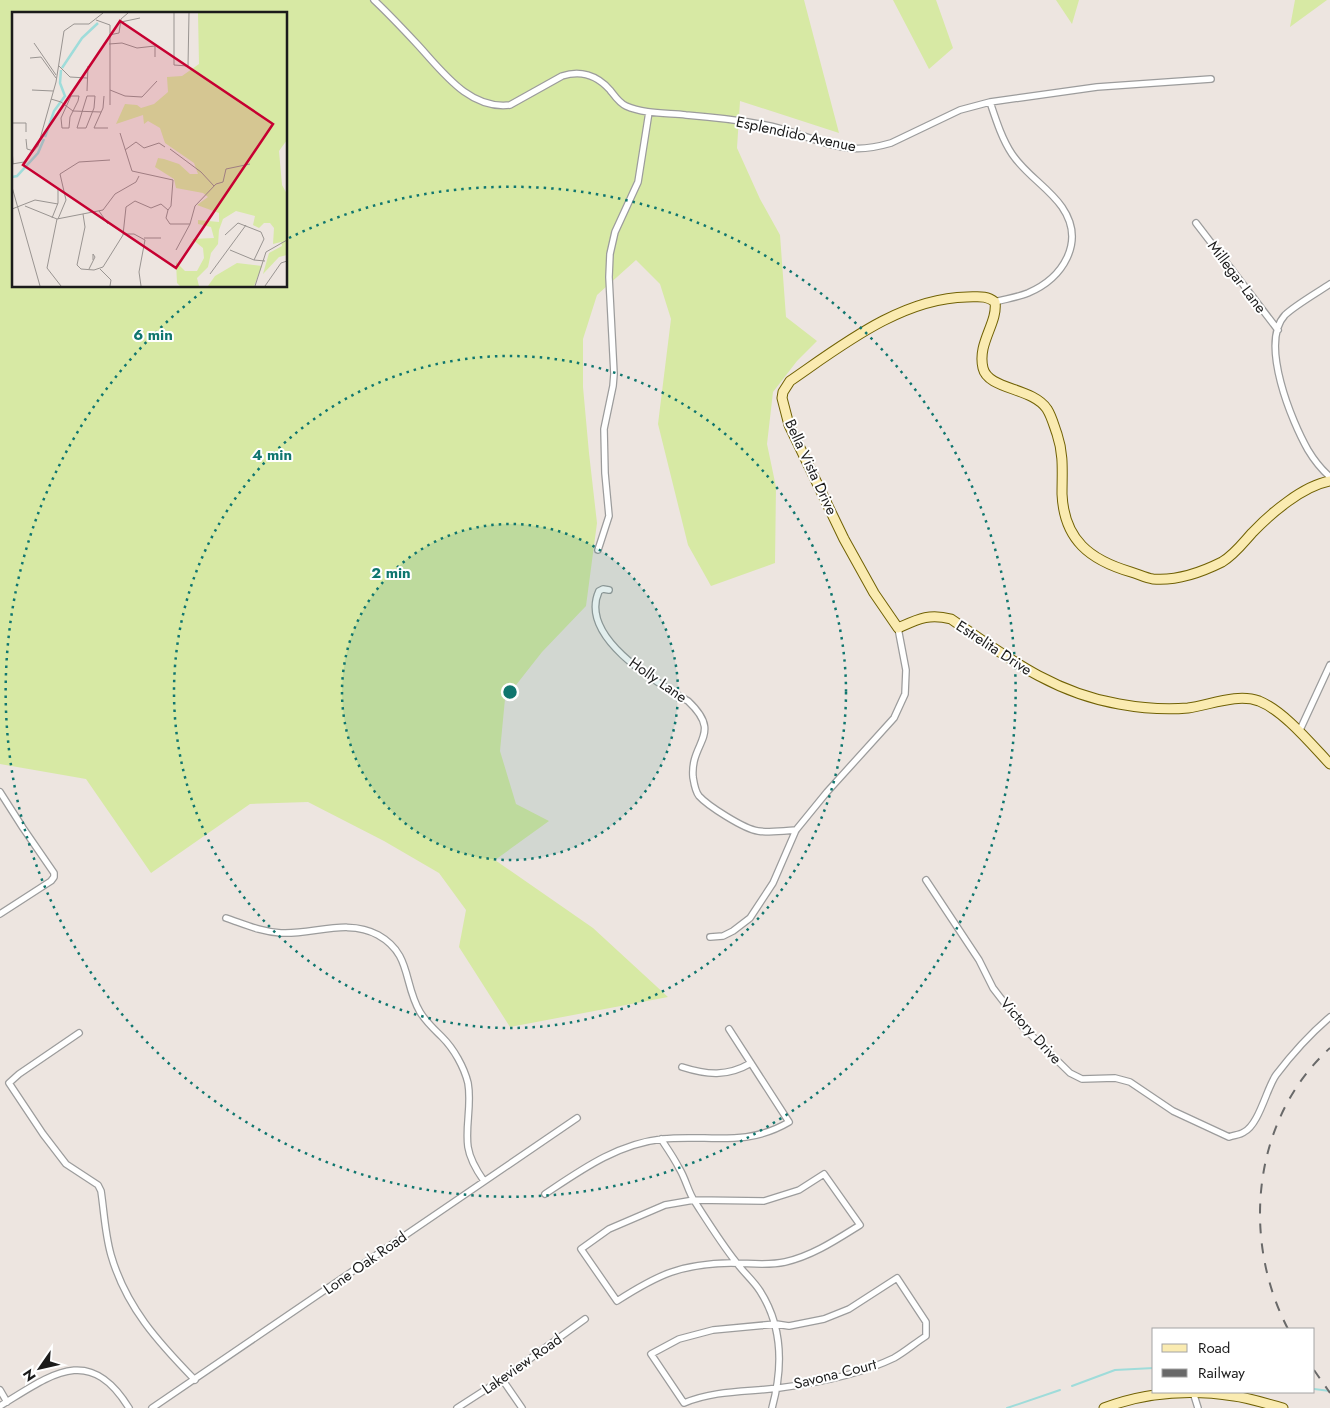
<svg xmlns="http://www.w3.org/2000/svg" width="1330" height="1408" viewBox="0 0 1330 1408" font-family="Jost,sans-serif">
	<rect width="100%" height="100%" fill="#ede5e0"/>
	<path fill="#d7e9a4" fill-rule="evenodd" d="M0,0H804L839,133L740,101L737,148L760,199L780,235L786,317L817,341L797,361L773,392L767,444L776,487L775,563L711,586L688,545L658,424L671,319L660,284L636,260L597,295L583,339V387L589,453L597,523L586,606L542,652L505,699L500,751L516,804L549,821L495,860L593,928L668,997L510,1027L459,947L466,910L439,873L384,841L308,802L250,804L151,873L86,779L0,764ZM14,14H286V286H14Z
		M893,0H936L953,48L929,69Z
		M1056,0H1079L1072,24Z
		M1295,0H1327L1290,27Z"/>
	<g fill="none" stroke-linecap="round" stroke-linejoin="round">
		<path stroke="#9fdcda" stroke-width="2" d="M1072,1386L1115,1370L1154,1368
			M1314,1389L1330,1391
			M1007,1408L1060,1390"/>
		<g stroke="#9c9c9c" stroke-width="8">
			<path id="street" d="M374,0C389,14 403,29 417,44C442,71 469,110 510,105L562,76C580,70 597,75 610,90C614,95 619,103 626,106C644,114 666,113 686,115C712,117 739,120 765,125C794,130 820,145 850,148C864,150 877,147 891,143L960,110L990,102L1097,87L1211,79
				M990,102C996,120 1002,139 1012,154C1026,175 1048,187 1062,207C1086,242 1063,278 1028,293C1018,297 1006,299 995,302
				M1196,223L1278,330
				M1330,284C1318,292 1294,306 1285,315C1259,343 1292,422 1308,450C1314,460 1321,469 1330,477
				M598,550L609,516L605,473L604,429L613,386L614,374L609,277L610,254L615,232L638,182L649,112
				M609,590L603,589L599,591C578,637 656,682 688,701C724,735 690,741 693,777C694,783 695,791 699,796C708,806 744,829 758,831C770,833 784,831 796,830
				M1299,732L1330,665
				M0,792L23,828L54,873V877L51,881L0,914
				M926,880L979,960L993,988L1023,1027L1070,1073L1082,1079L1115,1078L1130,1082L1173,1111L1229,1137C1234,1135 1240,1135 1244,1132C1259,1125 1267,1087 1276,1075C1292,1054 1310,1034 1330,1017
				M226,918C244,924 261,932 281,933C312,935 348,918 378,935C412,954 403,983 420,1012C426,1022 434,1029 442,1037C454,1049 464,1067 468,1083C472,1105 465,1126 468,1147C470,1160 477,1171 484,1181
				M710,937L723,936L733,931L750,918L773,883L796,830L827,792L894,718L905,694L906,670L898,628
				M79,1033L19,1074L9,1083L43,1134L66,1164L98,1185L101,1191C104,1211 105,1234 111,1255C126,1307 158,1342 195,1380
				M682,1067C707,1075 727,1077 751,1063
				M661,1139C667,1148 674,1158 679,1168C686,1179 688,1192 695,1202C708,1222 721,1243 736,1262C743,1272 753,1280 760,1291C783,1327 783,1368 772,1408
				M824,1174L860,1225C836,1240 812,1256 785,1262C767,1266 749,1263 731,1263C681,1264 659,1274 617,1301L581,1249L609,1229L665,1205L694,1200L764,1201L799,1190Z
				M545,1194C581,1170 617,1144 662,1139C708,1134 745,1148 789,1122L729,1029
				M897,1278L926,1322V1336C915,1343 905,1352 894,1358C859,1375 817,1383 779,1388C747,1392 715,1390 684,1403L651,1354L679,1339L713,1330L776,1324L789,1326L824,1319L849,1309Z
				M502,1379L522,1408
				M0,1390L7,1402
				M1193,1392L1198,1408
				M0,1406C51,1375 89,1343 129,1408
				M152,1408L577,1118
				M457,1408L502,1379L585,1319"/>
		</g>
		<g stroke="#706104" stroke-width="11">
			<path id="secondary" d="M1330,481C1303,486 1271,513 1252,533C1243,543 1234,555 1222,562C1202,572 1176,581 1153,579C1146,578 1138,574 1131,572C1090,560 1064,540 1062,494C1062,472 1064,455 1057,434C1054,426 1052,417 1047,409C1032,387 988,390 983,368C977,343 998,323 995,302C986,295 978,297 967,297C901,298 841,346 790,381L783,392L782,398L789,425L844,539L874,593L898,628C918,619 929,613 951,619C1005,656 1053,693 1119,704C1141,708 1166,710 1188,708C1210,705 1237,693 1259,701C1284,711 1311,744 1330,764
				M1104,1408C1146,1392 1189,1389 1234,1396C1250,1398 1267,1404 1283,1408"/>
		</g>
		<use href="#street" stroke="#fff" stroke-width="5.5"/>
		<use href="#secondary" stroke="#faebb1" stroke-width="9"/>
		<path stroke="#696969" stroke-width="2" stroke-dasharray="10 10" stroke-linecap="butt" d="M1288,1329C1241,1239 1252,1119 1330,1048
			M1314,1370L1330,1393"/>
	</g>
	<circle cx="510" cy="692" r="168" fill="#0f766e" fill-opacity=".12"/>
	<g fill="none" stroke="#0f766e" stroke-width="2.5" stroke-dasharray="2.5 5">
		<circle cx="510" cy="692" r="168"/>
		<circle cx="510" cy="692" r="336"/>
		<path d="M289 238A505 505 0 1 1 206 289"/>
	</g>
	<g text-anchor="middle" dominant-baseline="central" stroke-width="4" stroke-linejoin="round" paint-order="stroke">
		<g font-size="15" fill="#1b1b1b" stroke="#fff">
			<text transform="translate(796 134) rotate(12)">Esplendido Avenue</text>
			<text transform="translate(1237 277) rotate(53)">Millegar Lane</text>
			<text transform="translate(811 467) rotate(65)">Bella Vista Drive</text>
			<text transform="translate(994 648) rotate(33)">Estrelita Drive</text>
			<text transform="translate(658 680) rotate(35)">Holly Lane</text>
			<text transform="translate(1031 1031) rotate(48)">Victory Drive</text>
			<text transform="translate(365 1263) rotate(-35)">Lone Oak Road</text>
			<text transform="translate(522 1364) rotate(-35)">Lakeview Road</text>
			<text transform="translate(835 1374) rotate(-14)">Savona Court</text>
		</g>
	</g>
	<g transform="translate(12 12)">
		<rect width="275" height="275" fill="#ede5e0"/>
		<path d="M186,1H275V128L267,139L270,173L275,182V243L267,245L251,262L257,241L270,234L269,230L261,232L262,216L258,211H252L247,216L241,213L243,204L224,199L211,207L207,218L206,232L199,241L196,255L185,266L187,274H168L165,271L164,250L173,259H185L192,246L191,236L180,227L202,226L199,215L186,212V208L207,210V201L185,193L196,185L191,181L164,176L162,167L143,155L146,146L152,147L167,152L178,162H186L182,151L153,131L148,116L136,109L132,112L131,103L104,112L113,92L125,93L129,96L142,92L156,80L155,65L170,64L187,52ZM225,251L250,254L242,274H196L203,264Z" fill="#d7e9a4"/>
		<path fill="none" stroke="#9fdcda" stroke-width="2.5" d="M50,56L70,26L86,11M33,125L42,99L53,84L48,71L49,58M0,165L5,164L26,141L32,127"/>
		<path fill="none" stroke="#999491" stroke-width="1" d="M162,1V53L176,54L177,1M84,8L98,13V93M109,10L128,6M97,23L107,21L109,7L116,1M22,31L44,63M97,32L110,31L125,36L143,34V45M18,46L29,45L44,66M47,54L58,65L75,66M20,78L41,79M98,78L113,84L130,85L145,69M75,79L76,54M59,84H67L66,89L58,105L57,116H50L49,106ZM75,84H83L82,96L74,116H65ZM92,84L91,96L82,116H96M39,87L49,90L61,99L89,100M0,111H14V120M14,127L15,137L22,139M0,135L1,152M158,137L189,160L202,174M113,138L124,130L132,136L147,131L153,135M0,152L12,150L26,134L44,70L52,19L62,12H77L91,1M0,175L28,274M13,194L45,207L91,198L103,182L124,170L127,164M0,197L23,188L46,192M156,198L154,206L158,212H178M87,199L96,212L93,209M71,202L73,215L65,253L69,257L82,258L91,255L111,223L114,195L123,189L139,196L149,192L156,198L159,194L161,168L120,159L108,121M40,206L46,191V177M45,207L35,256L49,274M46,207L54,188L48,162L67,150L98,148M111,222H122L133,228L127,260L129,274M213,223L226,211L249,220L252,227L242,248L253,249M132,226H149M164,238L178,212L183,194L204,172L211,170L214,157L238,152M218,238L242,248M77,257L83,245L81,242V248M88,257L99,268L98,274M198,262L234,213M243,274L254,240L275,228M253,274L269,251L275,249"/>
		<path fill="#c60031" fill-opacity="0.15" stroke="#c60031" stroke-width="2.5" d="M108,9L261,112L164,256L11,153Z"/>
		<rect width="275" height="275" fill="none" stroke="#1b1b1b" stroke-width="2.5"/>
	</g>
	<circle cx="510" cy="692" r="8" fill="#0f766e" stroke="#fff" stroke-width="2.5"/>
	<g font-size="15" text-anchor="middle" font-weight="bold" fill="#0f766e" stroke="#fff" stroke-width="4" stroke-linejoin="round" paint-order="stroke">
		<text x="153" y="340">6 min</text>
		<text x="272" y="460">4 min</text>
		<text x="391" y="578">2 min</text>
	</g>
	<rect x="1152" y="1328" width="162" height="65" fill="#ffffff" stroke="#a4a4a4"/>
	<rect x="1162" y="1344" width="25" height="8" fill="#faebb1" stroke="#a4a4a4"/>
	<text x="1198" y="1353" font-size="15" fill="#1b1b1b">Road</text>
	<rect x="1162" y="1369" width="25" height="8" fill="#696969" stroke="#a4a4a4"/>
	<text x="1198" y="1378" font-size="15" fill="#1b1b1b">Railway</text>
	<g transform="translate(40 1368) rotate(236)" stroke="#ffffff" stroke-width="4" paint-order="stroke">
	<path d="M0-4L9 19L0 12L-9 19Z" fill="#1b1b1b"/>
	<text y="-8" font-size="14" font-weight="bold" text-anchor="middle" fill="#1b1b1b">N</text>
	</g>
</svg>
